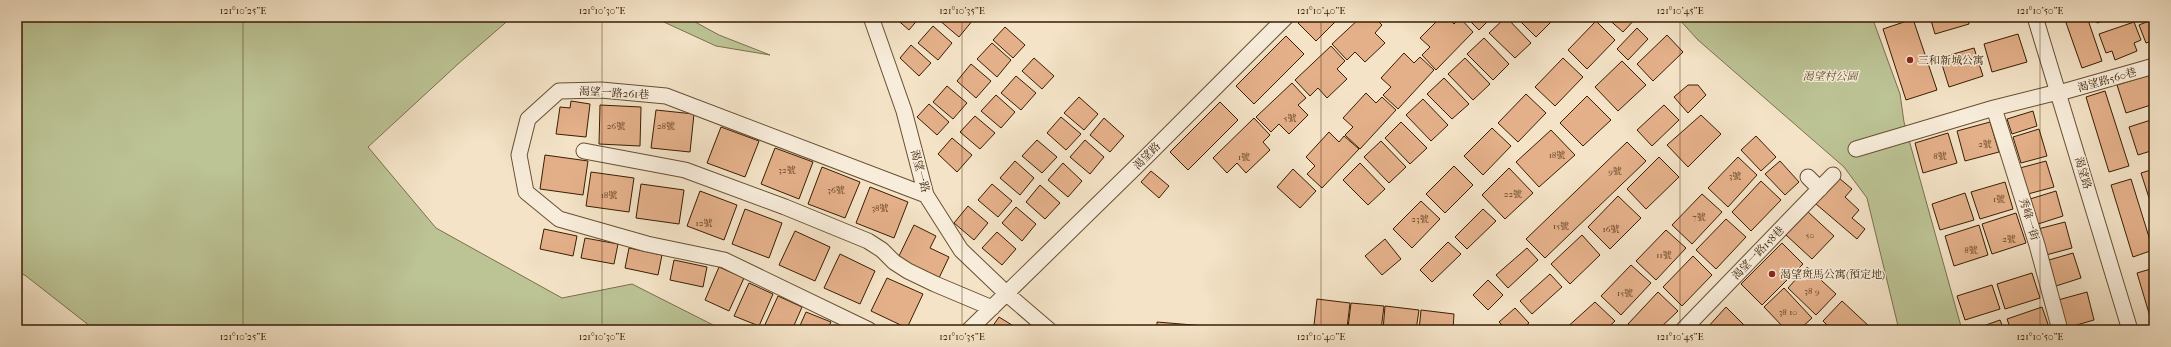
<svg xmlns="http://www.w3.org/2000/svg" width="2171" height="347" viewBox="0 0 2171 347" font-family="'IM FELL French Canon','Noto Serif TC',serif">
	<rect width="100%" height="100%" fill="#f4e3c7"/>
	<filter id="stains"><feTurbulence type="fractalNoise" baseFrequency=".005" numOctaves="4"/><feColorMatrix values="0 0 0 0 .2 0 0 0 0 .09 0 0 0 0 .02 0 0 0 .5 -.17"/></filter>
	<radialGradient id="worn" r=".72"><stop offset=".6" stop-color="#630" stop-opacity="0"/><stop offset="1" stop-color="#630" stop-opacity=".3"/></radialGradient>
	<path fill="#bcc395" stroke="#7a704a" d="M17,17H512L458,64L368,147L436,228L562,298L632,284L723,330H95L26,276L17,271Z
		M653,17H686L719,35L770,55L716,46Z
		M1677,17H1872L1900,94L1904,122L1962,330H1899L1867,198L1844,167L1698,40Z"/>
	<path fill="#e4b08a" stroke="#391e00" d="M894,17H920L909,30Z
		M941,17H970L973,20L959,37L939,20Z
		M1304,17H1340L1316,41L1298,23Z
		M1361,17H1374L1382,25L1375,33L1385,43L1365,62L1355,52L1347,60L1332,44Z
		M1400,17H1411L1405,22Z
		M1441,17H1447L1454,24L1460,18L1473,32L1436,70L1422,55L1430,47L1420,38Z
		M1466,17H1492L1479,30Z
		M1506,17L1531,43L1515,58L1489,33Z
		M1516,17H1548L1552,21L1536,37Z
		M1606,17H1637L1623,32Z
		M1930,17H1967L1969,24L1935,34Z
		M1977,17H1991L1978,21Z
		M2064,17H2087L2102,61L2082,68Z
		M2095,17H2116L2097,23Z
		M1913,19L1937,90L1906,100L1883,29Z
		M2154,19V48L2152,41L2146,43L2139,25Z
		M1596,21L1615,40L1587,69L1568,50Z
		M2134,22L2141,40L2134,43L2137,51L2115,60L2112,51L2106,53L2099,34Z
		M933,26L952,43L938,60L918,43Z
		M1005,27L1025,45L1013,58L993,40Z
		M1637,28L1648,39L1628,60L1617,49Z
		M2018,34L2027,62L1992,72L1984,44Z
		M1667,35L1683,52L1653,81L1637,64Z
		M1286,36L1304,54L1254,104L1236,86Z
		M1484,38L1509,64L1493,80L1467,54Z
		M992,43L1011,60L997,77L977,59Z
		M911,45L931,63L919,76L900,58Z
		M1331,46L1345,61L1337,69L1347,79L1327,98L1318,88L1310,96L1295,80Z
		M1974,48L1983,76L1949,87L1940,58Z
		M1404,53L1414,63L1420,57L1434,70L1398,109L1383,95L1391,87L1381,78Z
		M1034,58L1054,76L1042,89L1022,71Z
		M1465,58L1490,84L1473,100L1448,74Z
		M1563,58L1583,77L1555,106L1535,87Z
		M1622,61L1646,85L1618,111L1595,87Z
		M971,64L991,81L976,98L957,81Z
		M2153,74L2154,104L2126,113L2117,85Z
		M1016,76L1036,93L1021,110L1001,93Z
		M1444,78L1469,104L1452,119L1427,94Z
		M1292,83L1306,98L1298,105L1308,115L1289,134L1279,124L1271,132L1256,117Z
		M1688,85H1698L1706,95L1688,113L1674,97Z
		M947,86L967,103L953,119L933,102Z
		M2105,91L2129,166L2109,172L2086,97Z
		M1366,93L1376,103L1382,97L1396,110L1360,149L1345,135L1353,127L1343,118Z
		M1526,94L1546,113L1518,142L1498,123Z
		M996,95L1015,112L1001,128L981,111Z
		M1587,96L1611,120L1583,146L1560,123Z
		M1079,97L1098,114L1084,130L1064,113Z
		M1423,99L1448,125L1431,141L1406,115Z
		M571,101L590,104L586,137L556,134L560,107L570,108Z
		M1220,102L1238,120L1188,170L1170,152Z
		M929,104L949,122L937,135L917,117Z
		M600,105L641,107L640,146L599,144Z
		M1664,105L1679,120L1652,146L1637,130Z
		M656,110L694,114L690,152L651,148Z
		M2033,111L2037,126L2012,134L2007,119Z
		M1701,115L1721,134L1688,167L1667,145Z
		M975,116L995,133L980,149L960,132Z
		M1061,117L1081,134L1066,150L1047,133Z
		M1104,118L1124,136L1110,152L1090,135Z
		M1254,118L1270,135L1263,142L1270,150L1246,173L1237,163L1227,173L1213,158Z
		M2154,119V150L2138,155L2129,127Z
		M1401,122L1427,148L1410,164L1385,138Z
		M1990,122L1999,152L1965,161L1957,131Z
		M721,127L759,141L745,177L707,163Z
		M1492,128L1511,146L1483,175L1464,156Z
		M2039,129L2047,156L2021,163L2013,137Z
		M1551,130L1575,155L1539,187L1516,162Z
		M1329,132L1339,142L1344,136L1359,149L1322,188L1307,174L1315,166L1306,157Z
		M1948,133L1957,163L1923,173L1915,143Z
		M1756,136L1776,157L1761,171L1741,150Z
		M952,138L972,155L957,172L938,154Z
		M1037,140L1057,157L1042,173L1022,156Z
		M1085,140L1104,157L1090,174L1070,157Z
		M1381,141L1406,167L1389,183L1364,157Z
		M1627,142L1646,161L1545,258L1526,239Z
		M775,148L813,162L799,199L761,184Z
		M545,155L588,161L583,195L540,189Z
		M1659,157L1679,177L1646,209L1627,189Z
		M1738,157L1757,175L1728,207L1708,188Z
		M1015,161L1034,178L1020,195L1000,178Z
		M1780,161L1799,182L1785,195L1765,174Z
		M2046,161L2054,187L2028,194L2020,168Z
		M1063,163L1082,181L1068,197L1048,180Z
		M1360,163L1385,189L1368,205L1343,180Z
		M1454,166L1473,185L1445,213L1426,194Z
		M822,167L860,182L845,218L808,204Z
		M1509,168L1533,193L1505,219L1482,195Z
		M1293,169L1316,191L1300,208L1277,187Z
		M2154,169V200L2150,201L2141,173Z
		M1151,171L1169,186L1159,198L1141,182Z
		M591,172L634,178L629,212L586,206Z
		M1839,178L1852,189L1845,197L1859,210L1852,218L1865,229L1857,239L1816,204Z
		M2131,179L2153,250L2133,257L2111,185Z
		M1761,181L1781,200L1751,231L1732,212Z
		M2005,182L2013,209L1980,219L1971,192Z
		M641,184L684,190L679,224L636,218Z
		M992,184L1012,201L998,217L978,200Z
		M1040,185L1060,203L1045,219L1026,202Z
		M870,187L908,202L894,238L856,223Z
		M700,191L737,205L724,240L687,226Z
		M2056,191L2063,216L2038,224L2030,199Z
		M1965,193L1974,220L1940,230L1932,204Z
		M1702,194L1722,212L1692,244L1672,225Z
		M1618,196L1641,218L1610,249L1588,227Z
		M1421,201L1440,219L1412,248L1393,229Z
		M968,206L988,223L974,240L954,223Z
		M1016,207L1036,224L1022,241L1002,223Z
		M745,209L782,223L769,258L732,244Z
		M1483,209L1496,221L1467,249L1455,237Z
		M1808,212L1834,236L1812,259L1786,235Z
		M2016,213L2026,243L1992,254L1982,224Z
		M1726,219L1746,237L1716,269L1696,250Z
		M2065,222L2072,248L2046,255L2038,229Z
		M914,225L936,236L930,248L949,257L939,278L898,258Z
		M1979,225L1988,255L1954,266L1945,236Z
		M544,229L577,236L573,256L540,249Z
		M1666,230L1686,248L1656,280L1636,261Z
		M795,231L830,247L815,281L779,265Z
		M997,232L1016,249L1002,265L982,248Z
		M1582,235L1600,255L1570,284L1551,264Z
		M585,238L618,244L614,264L581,258Z
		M1385,239L1401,259L1382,275L1365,256Z
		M1448,242L1461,254L1432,282L1420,270Z
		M1782,243L1803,264L1762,305L1741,284Z
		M629,248L662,255L658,275L625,268Z
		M1527,248L1538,260L1508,288L1496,275Z
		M2073,253L2081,278L2056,286L2049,260Z
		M840,254L875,271L860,304L824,288Z
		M1693,256L1712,275L1682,306L1663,287Z
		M674,260L707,267L703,287L670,280Z
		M1631,265L1651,283L1621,315L1601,296Z
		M719,267L744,278L729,311L705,300Z
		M1807,267L1836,294L1816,315L1788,288Z
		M2154,268V330L2137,273Z
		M2032,273L2040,298L2005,309L1997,284Z
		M1550,274L1562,287L1532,314L1520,301Z
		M887,278L923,294L907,328L871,311Z
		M1488,280L1503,295L1488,310L1473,295Z
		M749,283L773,294L759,326L734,316Z
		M1992,285L2000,309L1965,320L1957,296Z
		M1784,288L1812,318L1799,330H1786L1764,307Z
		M1658,292L1678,311L1658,330H1635L1628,324Z
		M2087,292L2094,320L2066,328L2058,300Z
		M778,296L802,307L792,330L763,329Z
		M1317,299L1350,303L1347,328L1314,325Z
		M1842,301L1871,328L1870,330H1832L1823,321Z
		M1595,302L1615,321L1605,330H1564Z
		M1351,303L1384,306L1381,330L1348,328Z
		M1385,306L1419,310L1416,330H1383Z
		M1726,307L1745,326L1742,330H1709L1707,328Z
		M2042,307L2050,330H2011L2007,319Z
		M1515,308L1529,323L1521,330H1507L1499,322Z
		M1421,310L1454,314L1453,330H1419Z
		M806,312L831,322L827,330H798Z
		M999,317L1020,330H990Z
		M2000,320L2004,330H1972Z
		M1157,322L1205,326V330H1157Z
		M834,325L846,330H832Z
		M2095,325L2097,330H2081Z
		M1213,326L1260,330H1213Z"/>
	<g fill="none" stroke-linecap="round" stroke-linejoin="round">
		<g stroke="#684f32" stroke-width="17">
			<path id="minor" d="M871,17L904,111L926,195L961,250L1007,294L1049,330
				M2035,17L2130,330
				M2059,93L2154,66
				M1994,108L2037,245L2060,330
				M1856,149L1994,108L2058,92
				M584,151L685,170L785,207L868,241L882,250L894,262L908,271L935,284L992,308
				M1808,177L1820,189
				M869,330L724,260L647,244L559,219L526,192L519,155L528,119L559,91L601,90L666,96L926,195
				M969,330L1146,157L1286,17
				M1683,330L1833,175"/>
		</g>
		<use href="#minor" stroke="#f8eddb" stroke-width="15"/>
	</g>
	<path fill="none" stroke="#391e00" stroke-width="1" stroke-opacity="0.45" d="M243,17V330M602,17V330M962,17V330M1321,17V330M1680,17V330M2040,17V330"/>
	<g fill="#8f2418" stroke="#f8eddb" stroke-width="1.5">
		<circle cx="1910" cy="60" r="4"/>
		<circle cx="1772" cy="274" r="4"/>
	</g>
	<g text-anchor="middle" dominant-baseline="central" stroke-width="3" stroke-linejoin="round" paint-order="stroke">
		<g font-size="9" fill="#644222">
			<text x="1290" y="118">5號</text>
			<text x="616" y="126">26號</text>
			<text x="666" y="126">28號</text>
			<text x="1985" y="144">2號</text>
			<text x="1557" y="155">18號</text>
			<text x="1940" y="156">8號</text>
			<text x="1244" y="157">1號</text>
			<text x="787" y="170">32號</text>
			<text x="1615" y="171">9號</text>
			<text x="1735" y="176">3號</text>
			<text x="836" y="190">36號</text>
			<text x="1513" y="194">22號</text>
			<text x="609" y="195">18號</text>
			<text x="1999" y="199">1號</text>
			<text x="880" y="208">38號</text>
			<text x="1699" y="217">7號</text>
			<text x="1420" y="219">23號</text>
			<text x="704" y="223">12號</text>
			<text x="1561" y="226">15號</text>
			<text x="1611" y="229">16號</text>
			<text x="1810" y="235">50</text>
			<text x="2009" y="239">2號</text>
			<text x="1971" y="250">8號</text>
			<text x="1664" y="255">11號</text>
			<text x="1812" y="291">38-9</text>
			<text x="1625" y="293">15號</text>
			<text x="1788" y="312">38-10</text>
		</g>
		<g font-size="11" fill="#391e00" stroke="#f8eddb" text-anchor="start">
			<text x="1918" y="60">三和新城公寓</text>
			<text x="1780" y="274">渴望斑馬公寓(預定地)</text>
		</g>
		<g font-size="11" font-style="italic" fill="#60502d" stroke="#f8eddb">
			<text x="1830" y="76">渴望村公園</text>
		</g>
		<g font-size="11" fill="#391e00" stroke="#f8eddb">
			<text transform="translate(2107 80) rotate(-16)">渴望路560巷</text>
			<text transform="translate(614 93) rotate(3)">渴望一路261巷</text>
			<text transform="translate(1147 156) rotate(-45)">渴望路</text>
			<text transform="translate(920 171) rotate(75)">渴望一路</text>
			<text transform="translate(2083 173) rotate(74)">渴望路</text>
			<text transform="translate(2029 219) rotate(73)">秀峰一街</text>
			<text transform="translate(1758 253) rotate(-46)">渴望一路158巷</text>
		</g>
	</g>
	<rect width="2171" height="347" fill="none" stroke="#f4e3c7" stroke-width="44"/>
	<rect x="22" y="22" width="2127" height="303" fill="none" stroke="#391e00" stroke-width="1.5"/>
	<g font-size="10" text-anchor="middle" fill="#391e00">
		<text x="243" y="14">121°10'25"E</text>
		<text x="602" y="14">121°10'30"E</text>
		<text x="962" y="14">121°10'35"E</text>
		<text x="1321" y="14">121°10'40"E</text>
		<text x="1680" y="14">121°10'45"E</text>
		<text x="2040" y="14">121°10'50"E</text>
		<text x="243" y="340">121°10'25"E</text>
		<text x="602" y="340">121°10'30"E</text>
		<text x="962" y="340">121°10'35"E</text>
		<text x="1321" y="340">121°10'40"E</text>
		<text x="1680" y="340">121°10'45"E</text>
		<text x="2040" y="340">121°10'50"E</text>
	</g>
	<rect width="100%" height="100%" filter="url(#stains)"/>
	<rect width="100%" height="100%" fill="url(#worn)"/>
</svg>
